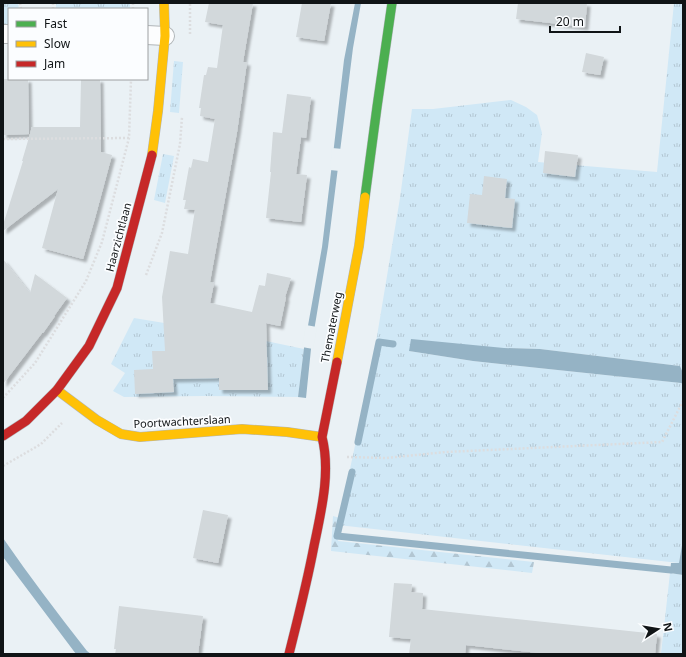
<svg xmlns="http://www.w3.org/2000/svg" width="686" height="657" viewBox="0 0 686 657" font-family="'Noto Sans',sans-serif">
	<defs>
		<pattern id="grass-tufts" width="24" height="20" patternUnits="userSpaceOnUse"><rect width="24" height="20" fill="#d0e8f6"/><path d="M3 7l-1-3M5 7V3M7 7l1-3M15 17l-1-3M17 17v-4M19 17l1-3" fill="none" stroke="#b2c6d2"/></pattern>
		<pattern id="forest-firs" width="22" height="20" patternUnits="userSpaceOnUse"><rect width="22" height="20" fill="#d0e8f6"/><path d="M5 1l3.5 6h-7zM16 11l3.5 6h-7z" fill="#b2c6d2"/></pattern>
		<filter id="shadow"><feDropShadow dx="3.5" dy="3.5" stdDeviation="1" flood-color="#0004"/></filter>
	</defs>
	<rect width="100%" height="100%" fill="#eaf1f5"/>
	<path fill="url(#grass-tufts)" d="M3,3H18L19,9H9V27H3Z
		M56,3H130V9H56Z
		M674,3H683V373L680,366L540,349L504,348L409,351L473,361L681,383L683,384V539L679,563L338,525L372,366L400,198L412,109H433L511,100L526,107L537,115L542,133L538,162L657,172Z
		M174,61L183,62L179,113L170,112Z
		M163,154L174,156L165,203L154,200Z
		M134,318L237,335L304,349L298,397L203,396L124,397L113,391L125,373L111,364Z
		M670,573L683,575V654H661Z"/>
	<path fill="url(#forest-firs)" d="M333,516L343,519L338,541L534,562L532,573L331,551Z"/>
	<path fill="#95b3c5" d="M355,3H361L353,48L328,247L311,349L306,398L298,397L304,348L322,247L331,172L344,60Z
		M411,339L504,348L540,349L680,366L683,373V384L681,383L473,361L409,351Z
		M3,538C30,577 58,614 87,651L91,654H76L3,557Z
		M683,539V575L670,573L671,563H679Z"/>
	<path fill="#eaf1f5" d="M332,148L343,149L340,171L330,170Z
		M306,325L317,327L313,349L302,347Z"/>
	<g fill="none" stroke-linecap="round" stroke-linejoin="round">
		<path stroke="#95b3c5" stroke-width="7" d="M358,442L379,342L393,344
			M352,472L337,536L671,570"/>
	</g>
	<path fill="#d2d8db" filter="url(#shadow)" d="M209,3H253L243,62H247L237,132L210,282L214,283L210,303L252,312L259,285L265,286L267,273L291,278L285,297H286L280,326L266,323L268,390H219V378L173,379L174,392L135,394L134,370L153,369L152,351H165L162,297L170,251L188,254L195,210L184,209L186,200H183L189,167L191,168L193,159L208,162L215,119L200,116L201,108H199L204,75H206L208,67L217,68L223,25L205,22Z
		M302,3H331L324,41L296,37Z
		M518,3H587L585,27L516,19Z
		M586,53L604,57L600,75L582,72Z
		M3,79H28L29,134L3,135Z
		M81,79H100L101,152L112,155L95,218L83,259L42,248L58,189L3,231V225L23,161H22L32,127H80Z
		M287,94L311,97L306,138L301,137L296,174L307,175L301,222L266,218L271,172H270L273,132L282,133Z
		M545,151L578,155L575,177L543,173Z
		M484,176L507,179L505,198L515,199L512,228L467,223L470,194L482,195Z
		M3,259L30,293L35,274L67,298L54,316H55L43,333H42L3,384Z
		M203,510L228,515L218,563L193,558Z
		M394,583L412,584L411,592L423,593L422,609L657,634L655,654H548L466,645L465,654H409L411,639L389,637Z
		M119,606L203,616L198,654H115L116,649H114Z"/>
	<g fill="none" stroke-linecap="round" stroke-linejoin="round">
		<g stroke="#b1b6b9" stroke-width="20">
			<path id="street" d="M3,34H9
				M147,35L165,36"/>
		</g>
		<g stroke="#b1b6b9" stroke-width="10">
			<path id="fast" d="M365,197L377,107L392,3"/>
		</g>
		<g stroke="#b1b6b9" stroke-width="10">
			<path id="slow" d="M152,155L158,111L165,36L164,3
				M337,362L359,246L365,197
				M57,390L97,420L121,434L140,437L242,429L287,432L322,437"/>
		</g>
		<g stroke="#b1b6b9" stroke-width="10">
			<path id="jam" d="M3,436L26,421L57,390L89,346L117,288L152,155
				M289,654C298,618 307,583 314,546C321,512 331,472 322,437L337,362"/>
		</g>
		<path stroke="#dcdddf" stroke-width="2.5" stroke-dasharray="2 2" stroke-linecap="butt" d="M20,3L21,9
			M53,3V9
			M133,3V9
			M190,34V3
			M3,139L130,138
			M146,275L162,233L180,144L182,117
			M3,398L35,363L86,281L102,242L129,138L131,79
			M347,457L386,458L446,452L662,442L683,401
			M3,466L41,444L62,423"/>
		<use href="#street" stroke="#fcfdfe" stroke-width="18"/>
		<use href="#fast" stroke="#4caf50" stroke-width="9"/>
		<use href="#slow" stroke="#ffc107" stroke-width="9"/>
		<use href="#jam" stroke="#c62828" stroke-width="9"/>
	</g>
	<g text-anchor="middle" dominant-baseline="central" stroke-width="3.5" stroke-linejoin="round" paint-order="stroke">
		<g font-size="11" fill="#101416" stroke="#fbfdff">
			<text transform="translate(118 237) rotate(-75)">Haarzichtlaan</text>
			<text transform="translate(331 327) rotate(-79)">Thematerweg</text>
			<text transform="translate(182 421) rotate(-3)">Poortwachterslaan</text>
		</g>
	</g>
	<rect width="686" height="657" fill="none" stroke="#101416" stroke-width="8"/>
	<rect x="8" y="8" width="140" height="72" fill="#fbfdff" stroke="#9da0a2"/>
	<rect x="16" y="21" width="20" height="6" fill="#4caf50" stroke="#9da0a2"/>
	<text x="44" y="28" font-size="12" fill="#101416">Fast</text>
	<rect x="16" y="41" width="20" height="6" fill="#ffc107" stroke="#9da0a2"/>
	<text x="44" y="48" font-size="12" fill="#101416">Slow</text>
	<rect x="16" y="61" width="20" height="6" fill="#c62828" stroke="#9da0a2"/>
	<text x="44" y="68" font-size="12" fill="#101416">Jam</text>
	<g transform="translate(658 629) rotate(78)" stroke="#fbfdff" stroke-width="3" paint-order="stroke">
	<path d="M0-3L7 15L0 10L-7 15Z" fill="#101416"/>
	<text y="-6" font-size="11" font-weight="bold" text-anchor="middle" fill="#101416">N</text>
	</g>
	<path d="M550 26v6h70v-6" fill="none" stroke="#101416" stroke-width="2"/>
	<text x="556" y="26" font-size="12" fill="#101416" stroke="#fbfdff" stroke-width="3" paint-order="stroke">20 m</text>
</svg>
